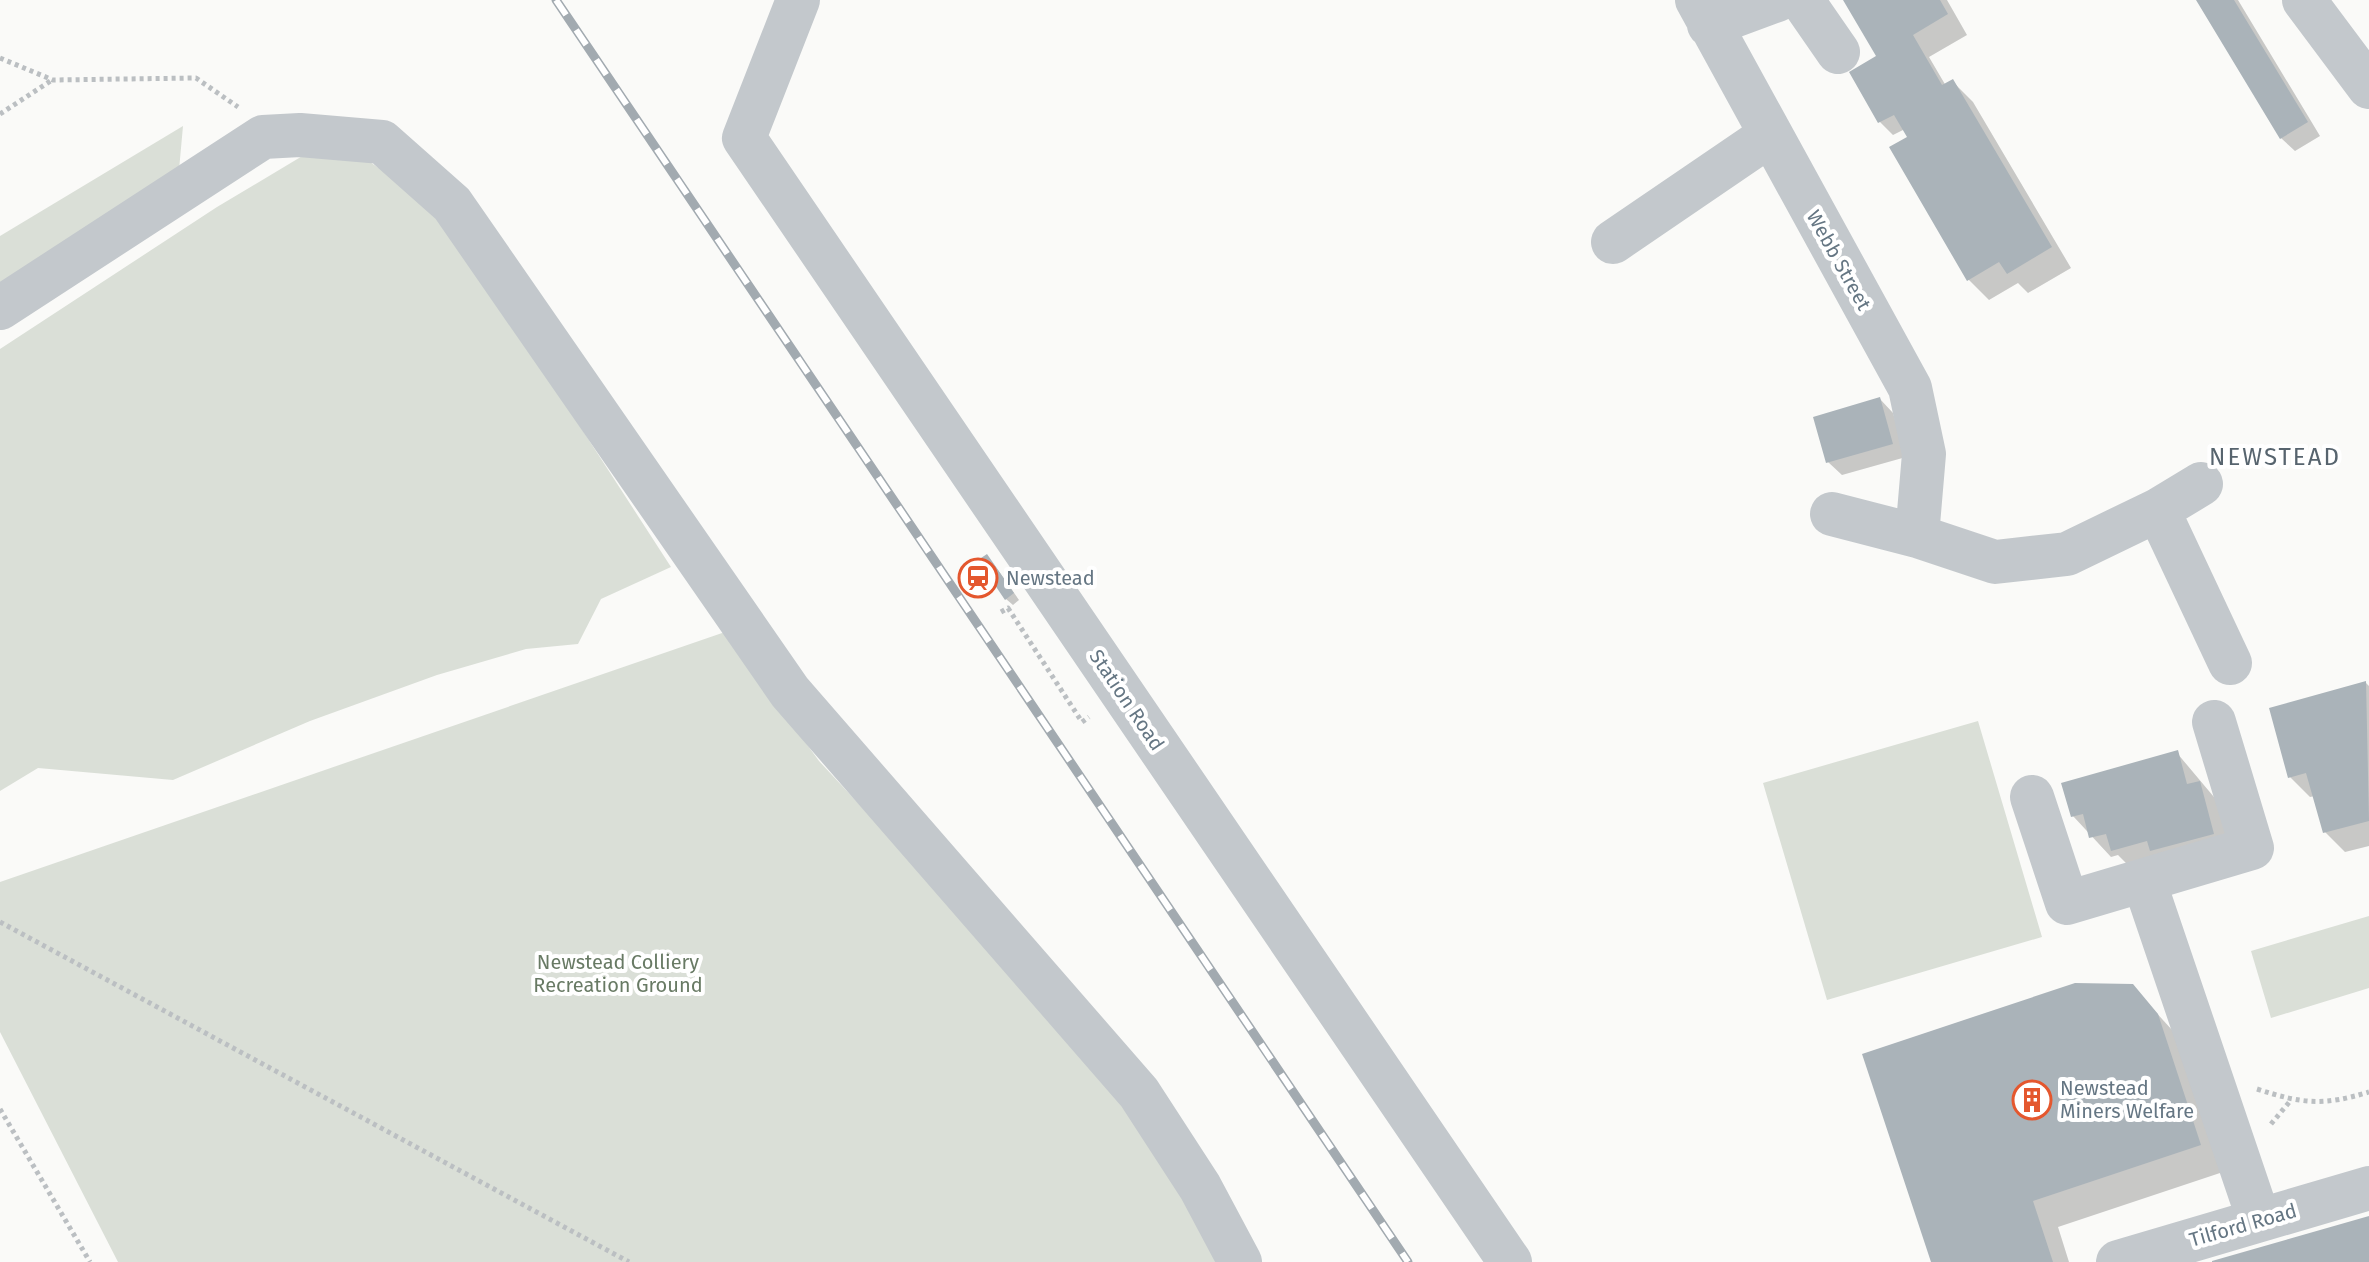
<svg xmlns="http://www.w3.org/2000/svg" width="2369" height="1262" viewBox="0 0 2369 1262" font-family="'Fira Sans',sans-serif">
	<rect width="100%" height="100%" fill="#fafaf8"/>
	<path fill="#dadfd7" d="M183,126L179,170L0,296V236Z
		M309,152L364,158L424,199L539,363L671,567L601,599L578,644L526,649L437,675L310,721L173,780L38,768L0,791V349L217,207Z
		M725,632L819,761L1102,1066L1221,1262H118L0,1032V882Z
		M1978,721L2042,937L1827,1000L1763,783Z
		M2369,916V988L2271,1018L2251,951Z"/>
	<path fill="#0003" d="M1845,0H1947L1967,35L1929,57L1946,86L1953,82L1973,102L2071,268L2028,293L2018,283L1989,300L1969,280L1910,138L1905,129L1893,135L1880,122L1879,57Z
		M2198,0H2238L2320,136L2295,151L2281,138Z
		M1880,399L1893,413L1906,457L1842,475L1828,462Z
		M993,563L1019,600L1013,605L1006,599Z
		M2366,683L2369,686V846L2345,852L2325,832L2315,796L2310,797L2290,777Z
		M2177,753L2219,803L2233,854L2133,870L2118,855L2111,857L2073,816Z
		M2132,986L2183,1042L2226,1171L2058,1227L2069,1262H1933Z"/>
	<path fill="#aab3b9" d="M1843,0H1940L1948,14L1913,35L1942,85L1953,79L2052,247L2007,274L1999,262L1967,281L1889,147L1907,137L1894,115L1878,123L1849,72L1876,56Z
		M2196,0H2234L2308,122L2280,139Z
		M1880,397L1893,444L1826,463L1813,417Z
		M987,554L1014,593L1005,600L978,560Z
		M2366,681L2369,821L2323,833L2306,773L2288,778L2269,708Z
		M2178,750L2187,784L2200,781L2214,834L2150,851L2147,841L2111,851L2106,834L2089,838L2083,814L2071,817L2061,783Z
		M2075,983L2133,984L2158,1014L2201,1145L2033,1201L2053,1262H1931L1862,1054Z
		M2369,1216V1262H2212V1261Z"/>
	<g fill="none" stroke-linecap="round" stroke-linejoin="round">
		<path stroke="#bbbfc2" stroke-width="5" stroke-dasharray="4 4" stroke-linecap="butt" d="M0,58L53,80L196,78L238,107
			M0,114L52,80
			M1001,612L1008,608L1082,722L1089,717
			M0,922L629,1262
			M2257,1089C2303,1104 2323,1106 2369,1092
			M0,1109L90,1262
			M2271,1124L2291,1100"/>
		<path stroke="#c3c8cc" stroke-width="44" d="M798,0L744,138L1510,1262
			M1697,0L1910,388L1924,454L1917,536L1995,562L2067,554L2158,510L2201,484
			M1802,0L1838,52
			M2304,0L2369,87
			M1709,25L1777,0
			M1613,242L1770,135
			M0,308L263,137L300,135L382,142L452,204L790,692L1139,1093L1200,1187L1240,1262
			M2158,510L2230,663
			M1832,514L1917,536
			M2032,797L2067,903L2252,848L2214,722
			M2144,881L2259,1220
			M2118,1262L2369,1188"/>
		<g stroke="#a2aab0" stroke-width="9">
			<path id="rail" d="M556,0L1408,1262"/>
		</g>
		<use href="#rail" stroke="#fff" stroke-width="6" stroke-dasharray="18" stroke-linecap="butt"/>
	</g>
	<defs>
		<g id="station-ring" transform="scale(2)"><circle r="9.5" fill="#fff" stroke="#e4572e" stroke-width="1.5"/><path d="M-3-6H3Q5-6 5-4V2Q5 4 3 4L4.5 6H3L1.5 4h-3L-3 6H-4.5L-3 4Q-5 4-5 2V-4Q-5-6-3-6ZM-3.5-4v3h7v-3ZM-3.5 1v1.5H-2V1ZM2 1v1.5H3.5V1Z" fill="#e4572e"/></g>
		<g id="building-ring" transform="scale(2)"><circle r="9.5" fill="#fff" stroke="#e4572e" stroke-width="1.5"/><path d="M-4-6H4V6H1V3H-1V6H-4ZM-2.5-4.3h1.7v1.8h-1.7ZM.8-4.3h1.7v1.8H.8ZM-2.5-1h1.7V.8h-1.7ZM.8-1h1.7V.8H.8Z" fill="#e4572e"/></g>
	</defs>
	<g fill-rule="evenodd">
		<use href="#station-ring" x="978" y="578"/>
		<use href="#building-ring" x="2032" y="1100"/>
	</g>
	<g text-anchor="middle" dominant-baseline="central" stroke-width="8" stroke-linejoin="round" paint-order="stroke">
		<g font-size="20" fill="#657683" stroke="#fff">
			<text transform="translate(1839 260) rotate(61)">Webb Street</text>
			<text transform="translate(1127 700) rotate(56)">Station Road</text>
			<text transform="translate(2243 1225) rotate(-16)">Tilford Road</text>
		</g>
		<g font-size="20" fill="#657683" stroke="#fff" text-anchor="start">
			<text x="1006" y="578">Newstead</text>
			<text x="2060" y="1088">Newstead<tspan x="2060" dy="23">Miners Welfare</tspan></text>
		</g>
		<g font-size="20" fill="#687a64" stroke="#fff">
			<text x="618" y="962">Newstead Colliery<tspan x="618" dy="23">Recreation Ground</tspan></text>
		</g>
		<g font-size="24" letter-spacing="2" fill="#57646e" stroke="#fff">
			<text x="2275" y="457">NEWSTEAD</text>
		</g>
	</g>
</svg>
